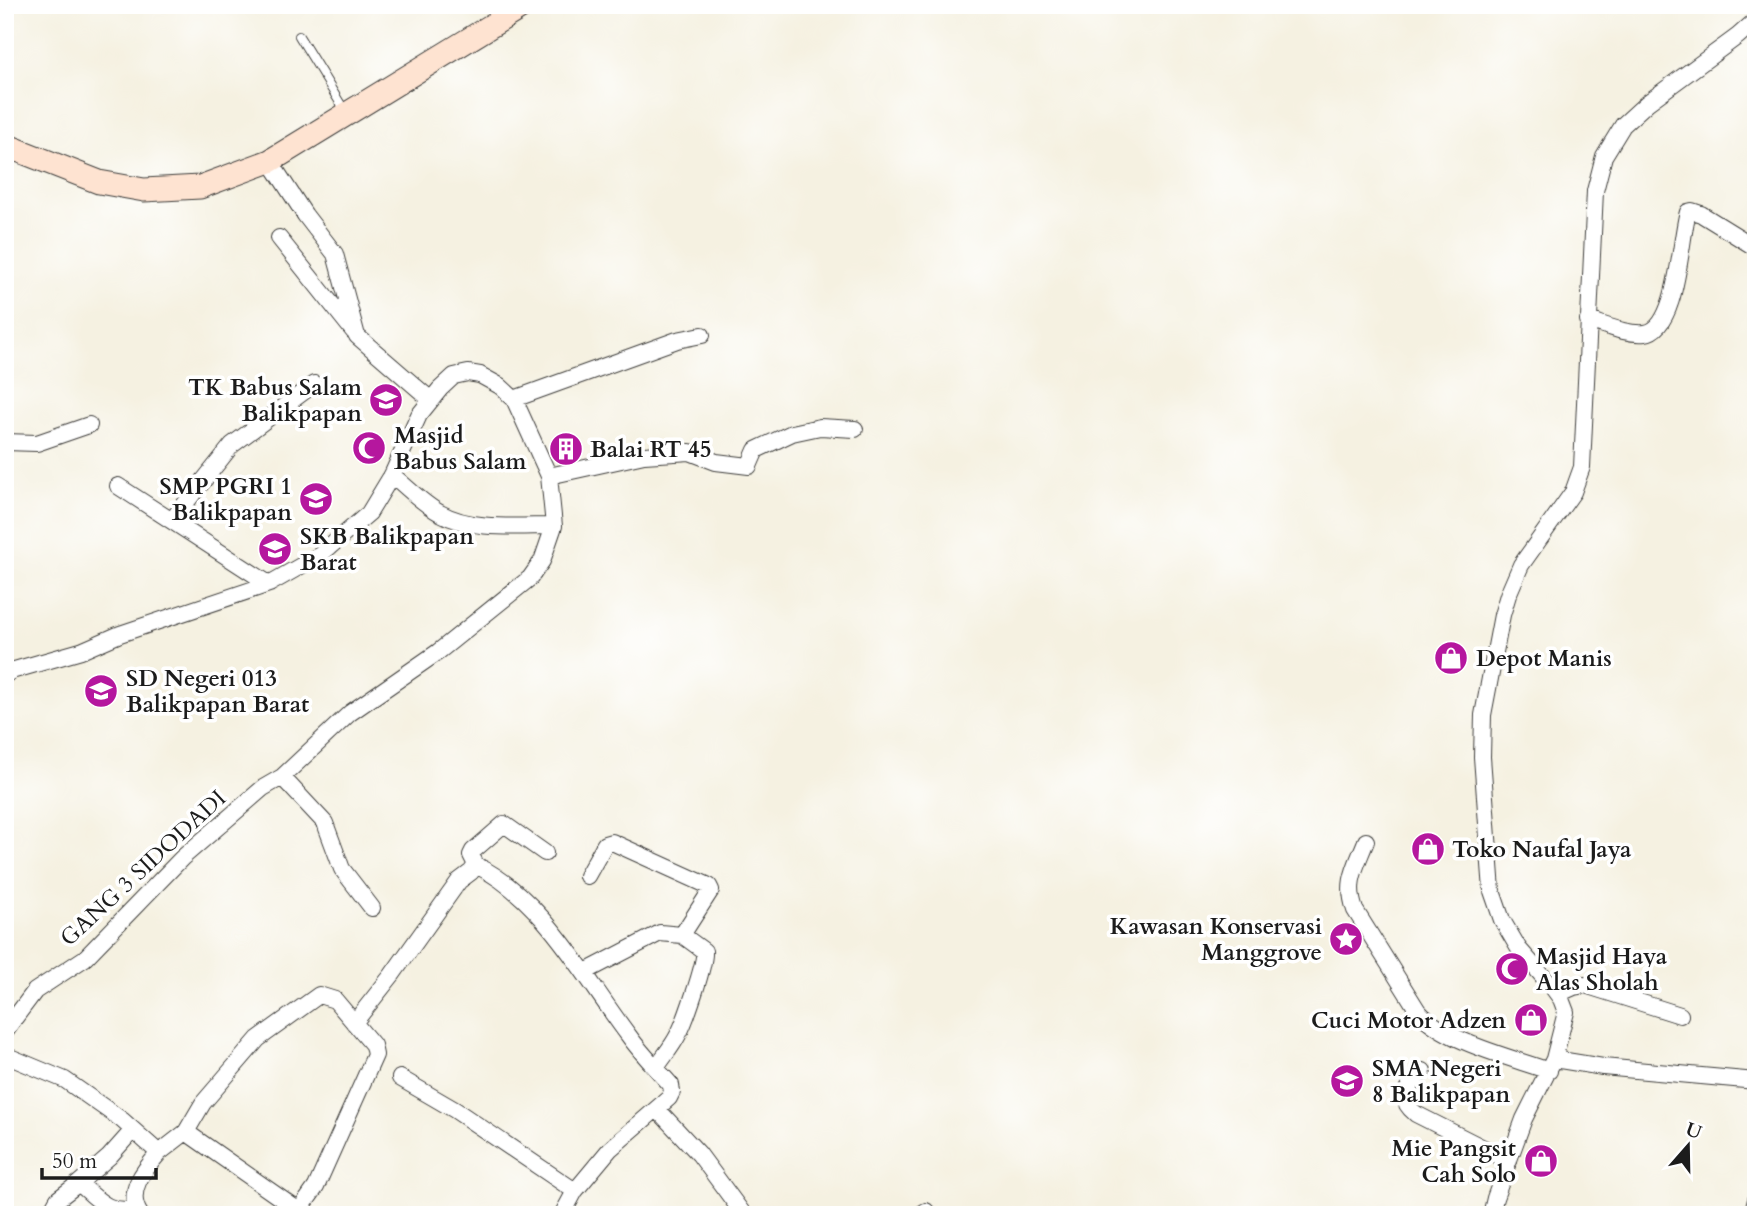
<svg xmlns="http://www.w3.org/2000/svg" width="1761" height="1220" viewBox="0 0 1761 1220" font-family="Cardo,serif">
	<rect width="100%" height="100%" fill="#fff"/>
	<filter id="ink" filterUnits="userSpaceOnUse"><feTurbulence type="fractalNoise" baseFrequency=".0143" numOctaves="2"/><feDisplacementMap in="SourceGraphic" scale="14" xChannelSelector="R" yChannelSelector="G"/><feConvolveMatrix kernelMatrix="1 2 1 2 8 2 1 2 1" color-interpolation-filters="sRGB"/></filter>
	<filter id="wash" filterUnits="userSpaceOnUse"><feTurbulence type="fractalNoise" baseFrequency=".00686" numOctaves="4" result="noise"/><feDisplacementMap in="SourceGraphic" scale="28" xChannelSelector="R" yChannelSelector="G"/><feGaussianBlur stdDeviation="1.57" result="paint"/><feColorMatrix in="noise" values="0 0 0 0 0 0 0 0 0 0 0 0 0 0 0 0 0 1.4 0 .05"/><feComposite in="paint" operator="in"/></filter>
	<g filter="url(#wash)">
		<rect width="100%" height="100%" fill="#f5f1e1"/>
	</g>
	<g filter="url(#ink)">
		<g fill="none" stroke-linecap="round" stroke-linejoin="round">
			<g stroke="#3d3c3a" stroke-width="10">
				<path id="lane" d="M299,36L345,111"/>
			</g>
			<g stroke="#3d3c3a" stroke-width="18">
				<path id="street" d="M270,161L305,215L335,254L357,336L431,400
					M279,238L354,332
					M1588,320C1605,325 1627,335 1645,333C1678,329 1680,238 1688,212L1692,211L1701,214L1756,248
					M514,399L677,340L702,335
					M5,442L37,443L89,425
					M392,475C407,487 423,504 440,513C472,531 517,526 554,526
					M549,476L644,455L690,452L716,462L749,466L756,450L792,433L820,427L855,429
					M118,486L269,584
					M172,520L232,445L314,384
					M5,675L11,671L81,651L120,634L269,584L320,555L369,513L392,475L419,415L440,389L454,376L468,373L480,375L500,386L514,399L549,476L554,526L542,561L530,578L438,652L350,713L282,777L263,788L182,858L85,958L35,991L5,1031
					M282,777L325,823L342,869L372,908
					M1366,841C1356,867 1345,882 1355,910L1418,1011C1445,1042 1510,1057 1549,1071
					M476,865L471,855L473,851L504,824L545,853
					M587,876L605,844L612,842L709,886L711,890L682,935
					M585,972L660,933L682,935L704,951C706,962 685,1023 678,1035C672,1047 663,1057 656,1068
					M1558,994L1574,987L1585,985L1680,1015
					M354,1023L392,975L459,881L471,872L476,865C543,898 585,978 629,1036C641,1053 657,1069 671,1085L672,1092L669,1098L610,1149L575,1191L562,1215
					M5,1055L65,1080L122,1120L159,1153L186,1132L203,1103L258,1039L319,995L335,1000L373,1045L375,1055L316,1187L299,1211
					M1554,1059L1603,1067L1756,1081
					M1423,1071C1409,1088 1394,1096 1416,1114L1509,1161
					M400,1078L455,1110L575,1191
					M657,1109L699,1154L744,1215
					M186,1132L299,1211L297,1215
					M79,1183L109,1157L133,1130
					M140,1214C125,1192 144,1170 159,1153
					M49,1215L58,1199L79,1183C98,1200 109,1215 136,1208
					M920,1215L926,1211
					M1491,1215L1495,1198L1524,1119L1554,1059L1566,1012L1561,999L1553,988L1519,949L1502,920L1492,891L1482,757L1483,715L1502,615L1508,595L1521,565L1573,492L1582,467L1595,191L1604,156L1623,125L1647,103L1738,36L1756,20
					M1752,1215L1756,1200"/>
			</g>
			<g stroke="#3d3c3a" stroke-width="25">
				<path id="secondary" d="M5,145L99,182L144,190L200,187L270,161L525,5"/>
			</g>
			<use href="#lane" stroke="#fff" stroke-width="8"/>
			<use href="#street" stroke="#fff" stroke-width="16"/>
			<use href="#secondary" stroke="#fee3d1" stroke-width="23"/>
		</g>
	</g>
	<defs>
		<g id="school-disc" transform="scale(1.75)"><circle r="9.5" fill="#b5179e" stroke="#fff"/><path d="M0-5L7-2L0 1L-7-2ZM-4 1L0 2.5L4 1V4Q0 6-4 4Z" fill="#fff"/></g>
		<g id="mosque-disc" transform="scale(1.75)"><circle r="9.5" fill="#b5179e" stroke="#fff"/><path d="M3.5-4.9A6 6 0 1 0 3.5 4.9A5 5 0 1 1 3.5-4.9Z" fill="#fff"/></g>
		<g id="building-disc" transform="scale(1.75)"><circle r="9.5" fill="#b5179e" stroke="#fff"/><path d="M-4-6H4V6H1V3H-1V6H-4ZM-2.5-4.3h1.7v1.8h-1.7ZM.8-4.3h1.7v1.8H.8ZM-2.5-1h1.7V.8h-1.7ZM.8-1h1.7V.8H.8Z" fill="#fff"/></g>
		<g id="shop-disc" transform="scale(1.75)"><circle r="9.5" fill="#b5179e" stroke="#fff"/><path d="M-5-2.5h2.3a2.7 3.5 0 0 1 5.4 0H5L5.5 6h-11ZM-1.5-2.5h3a1.5 2.3 0 0 0-3 0Z" fill="#fff"/></g>
		<g id="sight-disc" transform="scale(1.75)"><circle r="9.5" fill="#b5179e" stroke="#fff"/><path d="M0-6L1.8-2.2L6-1.7L2.9 1.2L3.7 5.4L0 3.3L-3.7 5.4L-2.9 1.2L-6-1.7L-1.8-2.2Z" fill="#fff"/></g>
	</defs>
	<g fill-rule="evenodd">
		<use href="#school-disc" x="386" y="400"/>
		<use href="#mosque-disc" x="369" y="448"/>
		<use href="#building-disc" x="566" y="449"/>
		<use href="#school-disc" x="316" y="499"/>
		<use href="#school-disc" x="275" y="549"/>
		<use href="#shop-disc" x="1451" y="658"/>
		<use href="#school-disc" x="101" y="691"/>
		<use href="#shop-disc" x="1428" y="849"/>
		<use href="#sight-disc" x="1346" y="939"/>
		<use href="#mosque-disc" x="1512" y="969"/>
		<use href="#shop-disc" x="1531" y="1020"/>
		<use href="#school-disc" x="1347" y="1081"/>
		<use href="#shop-disc" x="1541" y="1161"/>
	</g>
	<g text-anchor="middle" dominant-baseline="central" stroke-width="7" stroke-linejoin="round" paint-order="stroke">
		<g font-size="23" font-weight="bold" fill="#1c1c1c" stroke="#fff" text-anchor="start">
			<text x="362" y="387" text-anchor="end">TK Babus Salam<tspan x="362" dy="26">Balikpapan</tspan></text>
			<text x="394" y="435">Masjid<tspan x="394" dy="26">Babus Salam</tspan></text>
			<text x="590" y="449">Balai RT 45</text>
			<text x="292" y="486" text-anchor="end">SMP PGRI 1<tspan x="292" dy="26">Balikpapan</tspan></text>
			<text x="300" y="536">SKB Balikpapan<tspan x="300" dy="26">Barat</tspan></text>
			<text x="1476" y="658">Depot Manis</text>
			<text x="126" y="678">SD Negeri 013<tspan x="126" dy="26">Balikpapan Barat</tspan></text>
			<text x="1452" y="849">Toko Naufal Jaya</text>
			<text x="1322" y="926" text-anchor="end">Kawasan Konservasi<tspan x="1322" dy="26">Manggrove</tspan></text>
			<text x="1536" y="956">Masjid Haya<tspan x="1536" dy="26">Alas Sholah</tspan></text>
			<text x="1506" y="1020" text-anchor="end">Cuci Motor Adzen</text>
			<text x="1372" y="1068">SMA Negeri<tspan x="1372" dy="26">8 Balikpapan</tspan></text>
			<text x="1516" y="1148" text-anchor="end">Mie Pangsit<tspan x="1516" dy="26">Cah Solo</tspan></text>
		</g>
		<g font-size="23" fill="#1c1c1c" stroke="#fff">
			<text transform="translate(143 868) rotate(-43)">GANG 3 SIDODADI</text>
		</g>
	</g>
	<rect width="1761" height="1220" fill="none" stroke="#fff" stroke-width="28"/>
	<g transform="translate(1688 1146) rotate(20)" stroke="#ffffff" stroke-width="5" paint-order="stroke">
	<path d="M0-5L12 26L0 18L-12 26Z" fill="#1c1c1c"/>
	<text y="-10" font-size="19" font-weight="bold" text-anchor="middle" fill="#1c1c1c">U</text>
	</g>
	<path d="M42 1168v10h114v-10" fill="none" stroke="#1c1c1c" stroke-width="3.5"/>
	<text x="52" y="1168" font-size="21" fill="#1c1c1c" stroke="#ffffff" stroke-width="5" paint-order="stroke">50 m</text>
</svg>
